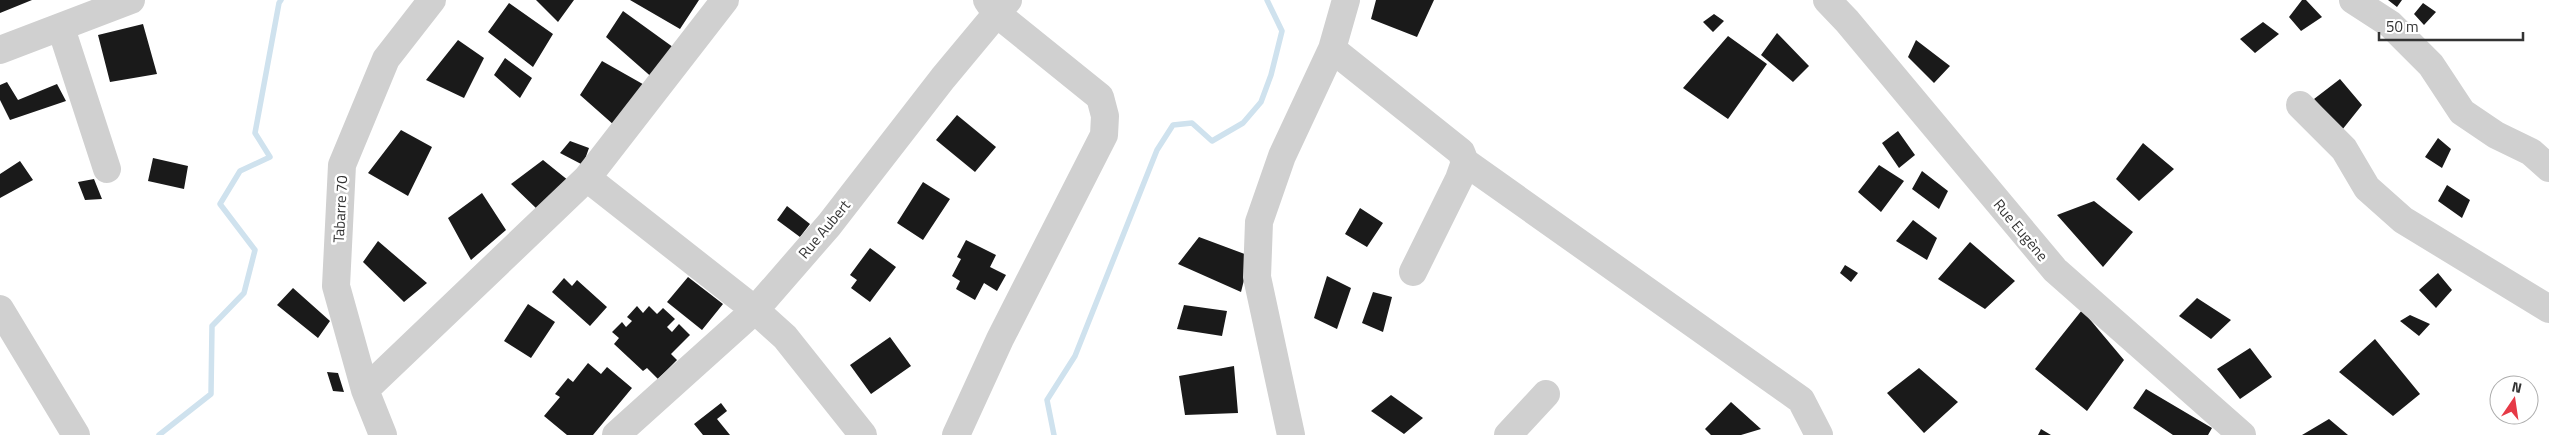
<svg xmlns="http://www.w3.org/2000/svg" width="2549" height="435" viewBox="0 0 2549 435" font-family="'Titillium Web',sans-serif">
	<rect width="100%" height="100%" fill="#fff"/>
	<g fill="none" stroke-linecap="round" stroke-linejoin="round">
		<path stroke="#cfe2ee" stroke-width="5.5" d="M159,435L211,394L212,326L244,293L255,250L220,204L240,171L270,157L255,133L279,3L281,0
			M1054,435L1047,400L1075,356L1157,150L1173,125L1192,123L1212,141L1243,123L1261,102L1271,75L1282,31L1267,0"/>
	</g>
	<path fill="#1a1a1a" d="M0,0H32L0,13Z
		M536,0H574L558,22Z
		M630,0H699L680,29Z
		M1376,0H1434L1417,37L1371,19Z
		M2302,0H2306L2322,17L2301,31L2289,17Z
		M2388,0H2402L2397,7Z
		M509,3L553,34L533,67L488,32Z
		M2423,3L2436,12L2424,25L2414,14Z
		M623,11L677,50L655,80L606,37Z
		M1714,14L1724,21L1713,32L1703,22Z
		M2263,22L2279,34L2255,53L2240,39Z
		M143,24L157,74L110,82L98,35Z
		M1777,33L1809,66L1793,82L1761,55Z
		M1728,36L1767,64L1728,119L1683,88Z
		M458,40L484,58L464,98L426,80Z
		M1916,40L1950,66L1934,83L1908,57Z
		M505,58L532,78L520,98L494,75Z
		M602,61L648,87L623,133L580,95Z
		M2340,79L2362,105L2342,130L2314,99Z
		M7,82L18,100L57,84L66,101L10,120L0,100V85Z
		M957,115L996,147L975,172L936,140Z
		M401,130L432,147L408,196L368,173Z
		M1898,131L1915,155L1899,168L1882,143Z
		M2438,138L2451,149L2442,168L2425,157Z
		M570,141L589,148L583,165L560,153Z
		M2143,143L2174,169L2139,201L2116,179Z
		M153,158L188,166L184,189L148,181Z
		M543,160L569,181L537,209L511,184Z
		M20,161L33,180L0,198V174Z
		M1879,165L1904,181L1881,212L1858,192Z
		M1922,171L1948,191L1939,209L1912,189Z
		M94,179L102,199L85,200L78,182Z
		M923,182L950,199L923,240L897,223Z
		M2447,185L2470,200L2462,218L2438,201Z
		M482,193L506,230L471,260L448,218Z
		M2094,201L2133,232L2103,267L2057,215Z
		M787,206L810,224L800,237L777,220Z
		M1360,208L1383,223L1367,247L1345,234Z
		M1913,220L1937,238L1927,260L1896,241Z
		M1199,237L1250,256L1241,292L1178,264Z
		M966,240L996,255L990,267L1006,275L997,291L984,283L975,300L956,289L960,281L952,276L961,259L957,257Z
		M378,241L427,283L404,302L363,262Z
		M1970,242L2015,281L1985,309L1938,279Z
		M870,248L896,267L870,302L851,288L857,280L850,275Z
		M1845,265L1858,273L1851,282L1840,273Z
		M2438,273L2452,290L2436,308L2419,290Z
		M1327,276L1351,288L1337,329L1314,318Z
		M688,277L723,304L702,330L667,302Z
		M564,278L572,286L577,280L607,307L590,326L552,292Z
		M293,288L330,321L318,338L277,305Z
		M1373,292L1392,297L1383,332L1362,323Z
		M2197,298L2231,320L2211,339L2179,316Z
		M528,304L555,322L531,358L504,341Z
		M1184,305L1227,311L1222,336L1177,329Z
		M637,306L643,313L649,306L657,314L663,308L675,319L667,327L672,332L679,324L690,335L671,354L677,360L658,379L647,368L643,371L614,344L619,338L612,332L622,322L626,327L632,321L627,317Z
		M2082,310L2124,360L2087,411L2035,369Z
		M2410,315L2430,324L2419,336L2400,321Z
		M890,337L911,366L871,394L850,365Z
		M2375,339L2420,394L2393,416L2339,372Z
		M2250,348L2272,377L2240,399L2217,369Z
		M588,363L601,374L607,367L632,388L593,435H567L544,416L560,397L555,394L568,378L573,382Z
		M1234,366L1238,413L1185,415L1179,376Z
		M1919,368L1958,402L1924,433L1887,393Z
		M327,372L338,373L344,392L333,391Z
		M2146,389L2212,428L2208,435H2173L2133,408Z
		M1391,395L1423,418L1404,434L1371,411Z
		M1731,402L1761,429L1741,435H1711L1705,429Z
		M721,403L727,411L717,419L730,435H703L694,424Z
		M2329,419L2348,435H2302Z
		M2041,429L2051,435H2038Z"/>
	<g fill="none" stroke-linecap="round" stroke-linejoin="round">
		<path stroke="#d0d0d0" stroke-width="28" d="M1827,0L1847,21L2055,270L2242,435
			M2353,0L2390,24L2431,65L2462,112L2496,135L2531,152L2549,168
			M61,28L107,169
			M1332,49L1461,152L1465,162L1801,400L1819,435
			M0,50L131,0
			M2300,105L2344,149L2367,188L2403,220L2549,309
			M587,178L755,310L785,337L863,435
			M1413,272L1459,179L1465,162
			M0,309L76,435
			M365,390L587,178L725,0
			M383,435L365,390L336,286L342,165L386,59L432,0
			M616,435L755,310L829,225L943,78L1008,0
			M956,435L1000,339L1104,135L1105,116L1100,97L996,13L987,0
			M1291,435L1257,277L1259,222L1282,156L1332,49L1346,0
			M1508,435L1546,394"/>
	</g>
	<g text-anchor="middle" dominant-baseline="central" stroke-width="5" stroke-linejoin="round" paint-order="stroke">
		<g font-size="15" fill="#333" stroke="#fff">
			<text transform="translate(340 209) rotate(-87)">Tabarre 70</text>
			<text transform="translate(824 229) rotate(-50)">Rue Aubert</text>
			<text transform="translate(2021 230) rotate(50)">Rue Eugène</text>
		</g>
	</g>
	<g transform="translate(2514 400) rotate(13)"><circle r="24" fill="#ffffff" stroke="#adadad"/>
	<path d="M0-4L9 19L0 12L-9 19Z" fill="#e63946"/>
	<text y="-8" font-size="14" font-weight="bold" text-anchor="middle" fill="#333333">N</text>
	</g>
	<path d="M2379 32v8h144v-8" fill="none" stroke="#333333" stroke-width="2.5"/>
	<text x="2386" y="32" font-size="15" fill="#333333" stroke="#ffffff" stroke-width="4" paint-order="stroke">50 m</text>
</svg>
